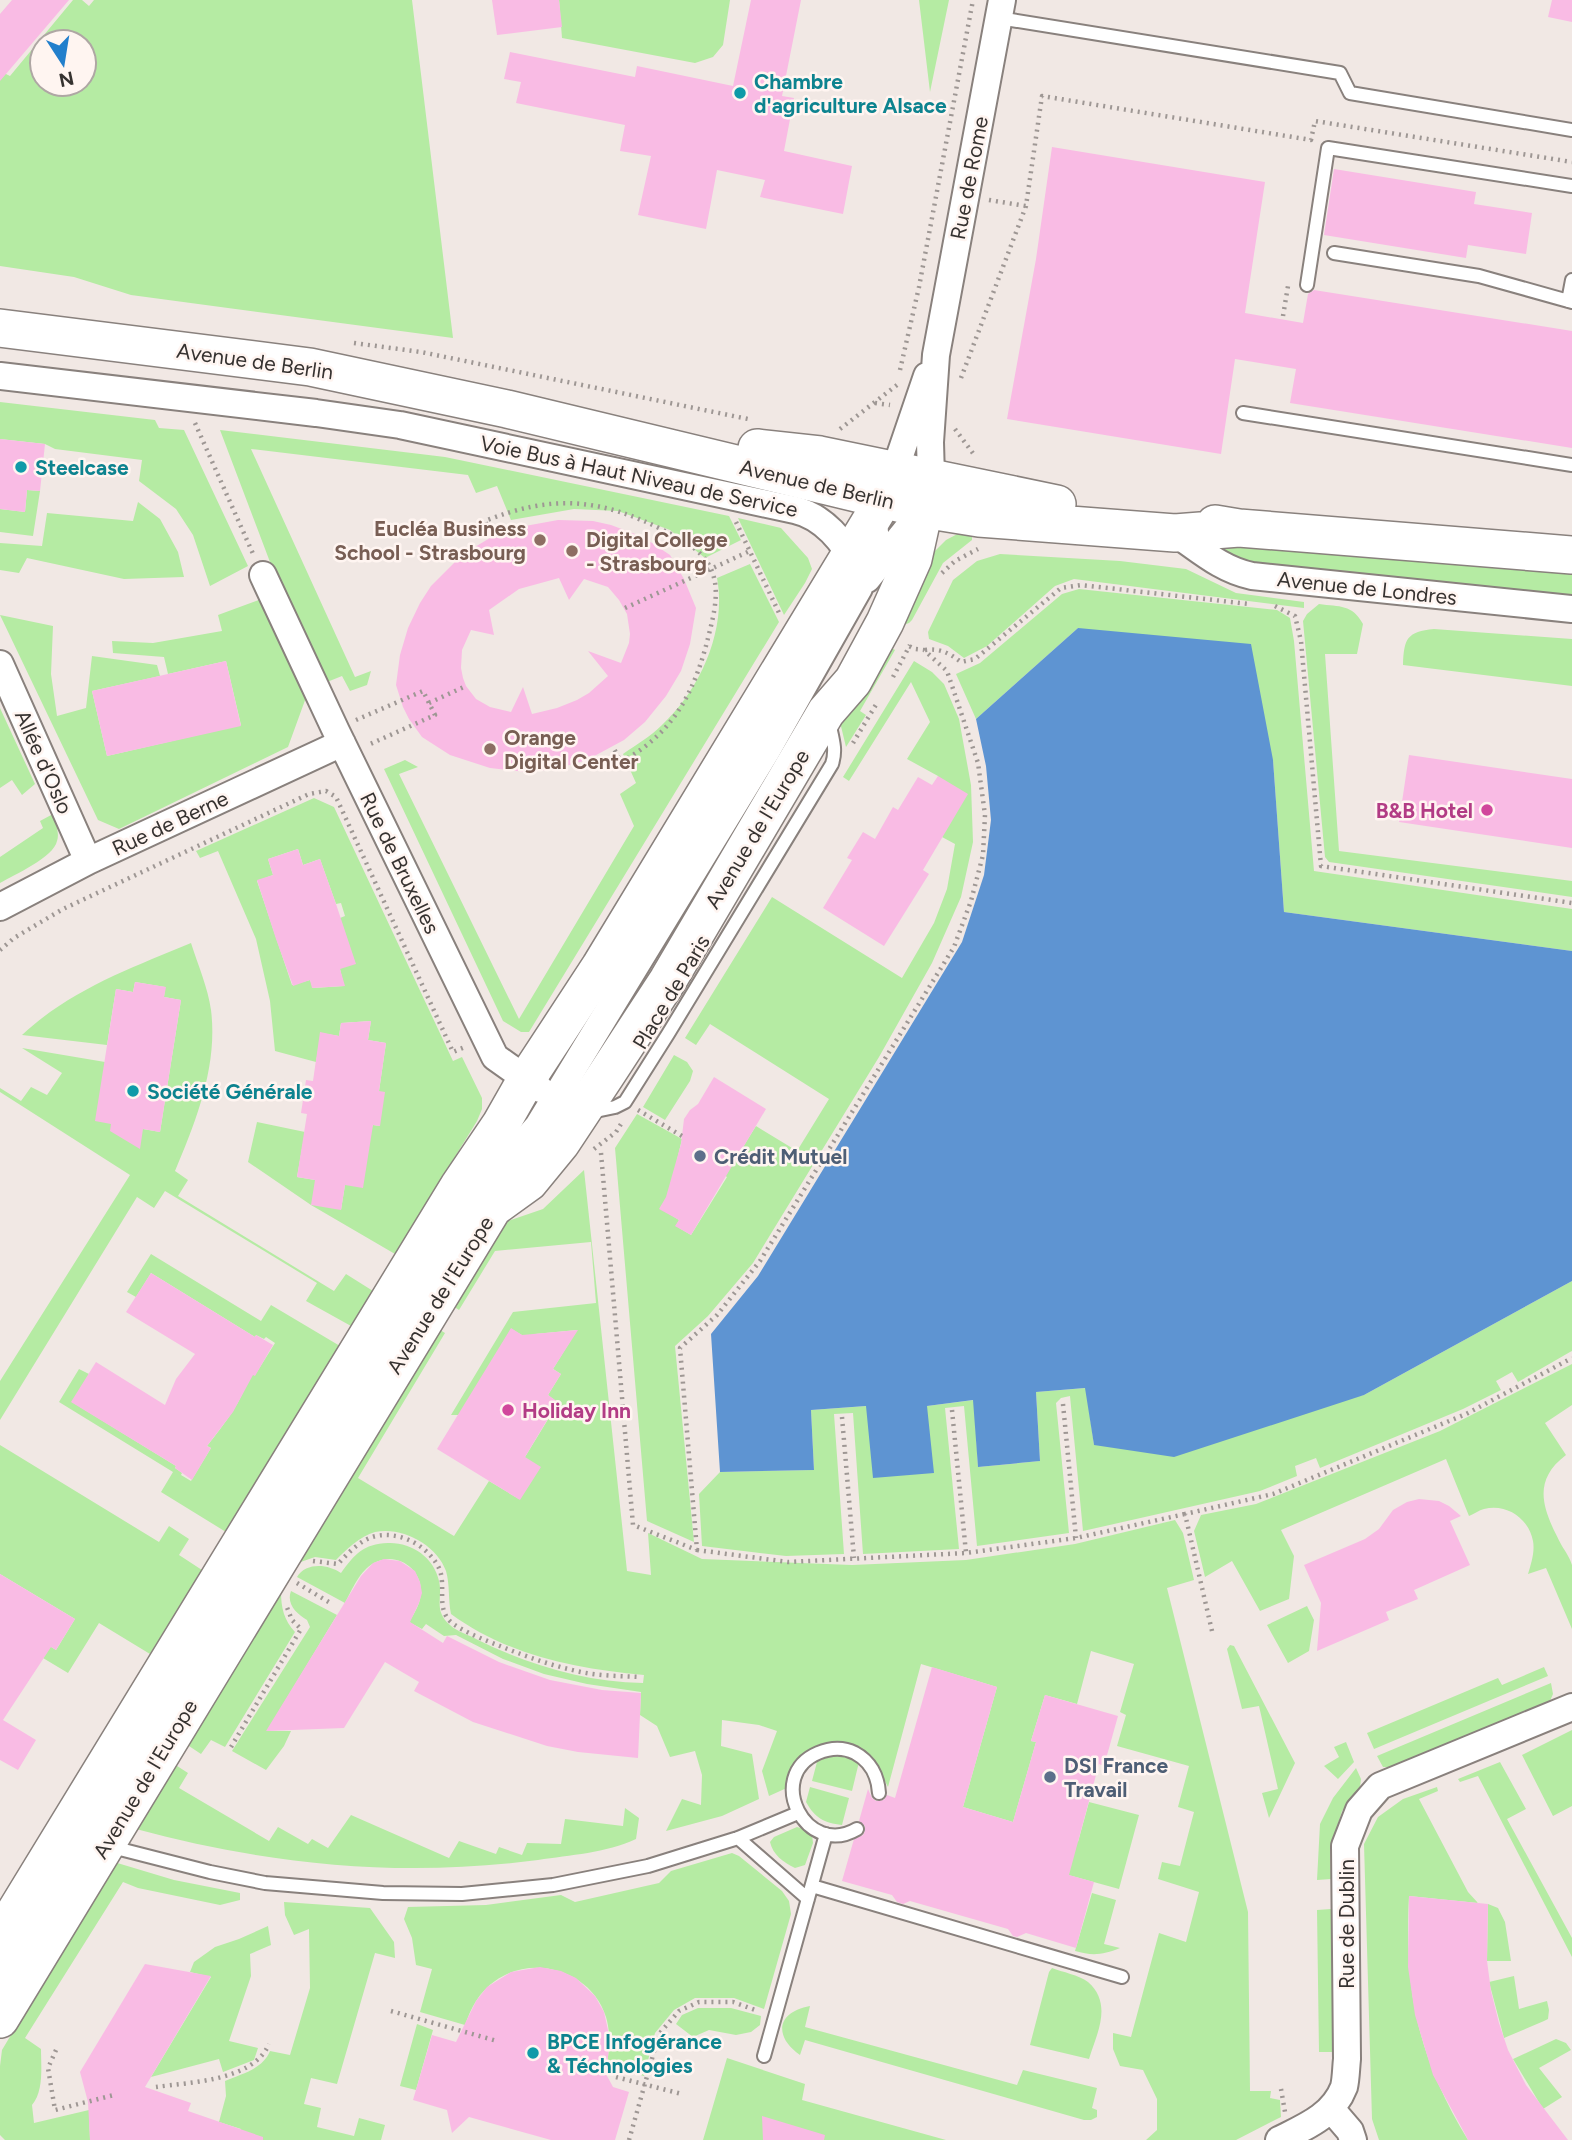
<svg xmlns="http://www.w3.org/2000/svg" width="1572" height="2140" viewBox="0 0 1572 2140" font-family="Figtree,sans-serif">
	<rect width="100%" height="100%" fill="#f1e8e4"/>
	<path fill="#b5eba3" fill-rule="evenodd" d="M73,0H82L89,6L94,0H412L453,338L131,295L74,277L0,266V71L10,76ZM42,42H84V84H42Z
		M559,0H730L723,45L713,57L695,63L562,38Z
		M919,0H949L930,92Z
		M0,402L155,420L159,428L184,430L248,566L210,586L193,535L176,509L139,481L142,460L55,449L45,444L0,439Z
		M220,430L445,457L729,516L741,540L705,558L670,530L618,511L574,509L511,520L497,486L476,493L468,475L251,449L355,677L371,671L367,685L350,691L342,676L327,682L273,570Z
		M27,490L40,491L33,536L0,532V509L25,512Z
		M138,502L160,519L178,552L184,577L124,579L27,558L19,573L0,570V543L42,546L47,513L133,521Z
		M738,518L781,528L808,558L812,569L805,583L784,615Z
		M965,530L972,535V540L943,563L912,620L909,623L898,627L930,556L946,540Z
		M1201,544L1572,570V602L1258,570Z
		M1000,554L1120,561L1186,569L1236,593L1304,602V608L1074,579L1055,586L987,646L964,658L948,646L929,639L928,632L953,580L977,561Z
		M750,564L779,622L529,1032H521L503,1021L384,769L405,760L418,767L399,774L519,1019L634,826L620,794L636,783L623,754C636,745 651,736 662,725C700,690 727,630 717,578Z
		M1079,589L1277,610L1290,618L1294,641L1314,871L1572,909V951L1284,912L1273,760L1078,628L976,719L956,674L980,663L1062,594Z
		M264,598L308,692L288,747L119,829L98,820L0,615L53,626L51,674L57,716L86,708L92,656L157,665L160,676L92,691L107,756L241,725L226,661L168,674L164,657L113,653L112,641L153,643L222,631L218,615Z
		M1319,604C1340,607 1352,604 1363,624L1357,654H1325L1339,851L1572,881V897L1329,862L1325,857L1303,621L1307,614Z
		M1434,629L1572,639V686L1403,665C1404,638 1407,632 1434,629Z
		M888,646L895,650L860,711L866,715L846,747L839,718Z
		M914,661L932,672L944,684L959,719L971,785L973,842L961,897L932,963L879,1057L753,1263L708,1316L675,1346L694,1542L647,1521L615,1148L637,1114L682,1139L677,1160L687,1168L660,1208L679,1220L676,1226L691,1235L727,1177L715,1169L738,1155L756,1126L797,1151L829,1099L710,1024L696,1045L685,1038L772,897L902,978L934,923L947,889L955,844L942,837L938,776L907,759L930,722L911,682L849,781L843,777Z
		M0,708L35,784L22,795L12,780L0,788Z
		M314,798L334,807L453,1061L462,1057L482,1098V1109L477,1121L395,1254L311,1205L248,1162L257,1122L305,1132L297,1177L315,1180L341,1210L345,1185L373,1125L380,1126L379,1091L386,1043L368,1040L371,1021L341,1023L339,1036L321,1033L316,1062L275,1051L270,1001L256,939L218,851L200,858L196,851ZM298,849L303,865L320,859L336,904L341,903L345,916L340,918V969L344,986L313,988L310,980L292,985L257,881L273,875L268,859Z
		M53,814C55,822 60,833 57,841C54,857 14,875 0,883V857L43,828L40,821Z
		M191,943C198,965 208,988 211,1010C218,1066 196,1121 175,1171L188,1180L178,1196L334,1291L346,1274L373,1291L351,1326L306,1301L317,1283L165,1191L154,1208L137,1197L0,1420V1381L130,1175L0,1092V1088L21,1101L31,1087L47,1095L62,1073L22,1048L105,1062L143,1129L160,1132L181,1000L164,997L165,987L135,982L133,992L116,989L107,1045L22,1035C70,990 131,968 191,943Z
		M674,1055L687,1062L693,1071L690,1081L665,1120L643,1107Z
		M584,1170L627,1571L651,1575L648,1533L702,1559L852,1565L966,1560L1075,1544L1175,1520L1183,1533L1194,1580L1167,1588L1248,1912L1250,2091H1271L1270,2098L1280,2100L1281,2117L1236,2140H1146L1157,2130V2099L1143,2070L1120,2066L1113,2049V2033L1131,2037L1159,1933L1186,1942L1199,1892L1158,1879L1162,1862L1180,1866L1194,1812L1178,1807L1189,1766L1117,1746L1126,1715L1120,1712L1134,1664L1091,1651L1077,1704L1045,1695L1031,1741L1036,1742L1013,1822L963,1807L997,1687L921,1664L888,1787L874,1759L858,1747L837,1742L820,1746L789,1787L769,1796L762,1771L777,1731L759,1725L722,1720L721,1746L752,1754L759,1799L722,1816L666,1831L682,1799L701,1805L702,1775L695,1751L670,1757L657,1726L640,1715L641,1692L587,1684L544,1674L503,1659L456,1635L444,1636L426,1624L422,1629L409,1622C415,1612 421,1603 421,1591C421,1568 396,1551 374,1563C360,1570 352,1590 345,1603L297,1577C306,1562 328,1564 341,1573C355,1554 363,1544 388,1543C411,1542 434,1557 439,1581C443,1598 433,1610 450,1625C457,1632 470,1635 478,1640C529,1665 585,1682 643,1683L644,1675C576,1669 507,1655 451,1614C448,1599 450,1585 446,1571C437,1545 402,1526 375,1532C360,1536 346,1550 336,1560L315,1557L295,1564L440,1330L445,1333L358,1478L454,1536L489,1481L519,1499L525,1457L558,1403L548,1395L561,1374L553,1369L577,1330L535,1334L531,1340L511,1329L459,1415H451L513,1312L596,1303L591,1242L495,1251L459,1310L453,1306L508,1221L543,1209Z
		M151,1254L261,1321L271,1305L340,1346L226,1532L161,1492L173,1472L59,1402L79,1369L89,1374L72,1402L176,1466L175,1468L182,1473L181,1475L191,1481L211,1448L207,1446C225,1423 242,1402 250,1374L255,1375L275,1343L266,1337L264,1339L256,1335L255,1337L151,1273L136,1297L127,1292Z
		M1572,1281V1351L1570,1352L1518,1382L1512,1372L1496,1381L1501,1390L1463,1409L1320,1468L1316,1458L1295,1466L1297,1476L1260,1491L1083,1531L1070,1396L1061,1398L1056,1403L1069,1533L977,1546L964,1406L945,1408L959,1549L863,1554L853,1413L834,1414L844,1554L786,1556L702,1546L699,1494L720,1472L814,1470L811,1410L867,1406L874,1478L927,1406L974,1400L978,1467L1040,1461L1036,1392L1086,1388L1094,1445L1364,1395Z
		M1572,1364V1405L1545,1423L1566,1455C1530,1482 1544,1512 1562,1546C1565,1551 1570,1558 1572,1565C1572,1577 1572,1614 1572,1629L1546,1568L1528,1574C1531,1564 1535,1552 1533,1541C1529,1519 1507,1503 1484,1509C1479,1510 1474,1514 1469,1516L1446,1459L1281,1530L1294,1556L1289,1599L1260,1611L1232,1561L1205,1577L1194,1531L1201,1515L1256,1504L1440,1431Z
		M0,1445L159,1542L169,1526L189,1539L179,1555L202,1570L150,1654L99,1623L68,1673L43,1658L19,1627L56,1650L75,1619L0,1574Z
		M281,1591C281,1608 284,1620 295,1632L225,1747L211,1740L201,1754L186,1744Z
		M291,1591L337,1615L267,1731H291L284,1746L266,1770L232,1751L310,1627L307,1620C297,1614 286,1604 291,1591Z
		M1307,1606L1314,1620L1309,1651L1288,1663L1267,1625Z
		M1230,1645L1234,1646L1295,1763L1269,1818L1262,1793L1278,1789L1259,1706L1242,1709L1227,1649Z
		M1544,1667L1548,1676L1374,1749L1367,1733L1498,1678L1502,1685Z
		M1551,1683L1553,1694L1550,1701L1391,1767H1383L1377,1756Z
		M1572,1730V1806L1553,1816L1522,1755Z
		M1346,1742L1354,1762L1338,1779L1324,1766L1339,1757L1334,1747Z
		M831,1755L847,1756L859,1762L852,1791L812,1781L817,1762Z
		M1500,1762L1526,1809L1507,1819L1572,1938V1957L1478,1776L1460,1782L1458,1779Z
		M174,1764L188,1773L179,1788L269,1841L278,1827L308,1844L312,1839L328,1848L351,1815L449,1858L459,1841L496,1854L499,1847L522,1855L527,1843L561,1844L565,1819L623,1826L625,1808L639,1818L636,1839C606,1853 570,1855 538,1860C400,1878 270,1865 136,1829Z
		M1356,1768L1361,1779L1360,1787L1342,1811L1330,1850L1331,1879L1317,1880L1320,1824L1333,1798Z
		M810,1787L849,1798L842,1825C824,1823 815,1818 806,1802Z
		M1437,1787L1438,1791L1419,1799L1468,1892L1478,1903L1409,1896C1404,1991 1418,2058 1468,2140H1379L1372,2119L1364,1844L1378,1817L1403,1799Z
		M1089,1802L1139,1815L1119,1889L1043,1868L1051,1835L1078,1842Z
		M797,1827L807,1830L812,1835L813,1843L805,1865L795,1868C783,1862 773,1855 770,1842L774,1837Z
		M732,1853L739,1856L782,1891L789,1901L791,1914L764,2009L734,1998H695L674,2010L655,2033L644,2076L607,2066C609,2049 611,2034 606,2017C592,1971 533,1953 495,1981C479,1992 471,2008 465,2025L420,2012L432,1969L416,1965L412,1938L404,1919L408,1907L486,1905L561,1895L575,1902L659,1883L671,1871Z
		M114,1862L174,1880L240,1893V1900L220,1905L138,1888L123,1882L25,2038L41,2049C41,2066 44,2091 32,2105L34,2123L89,2110L90,2140H5L0,2135V2066L2,2050Z
		M1092,1893L1116,1900L1104,1944L1120,1948C1103,1955 1092,1956 1075,1951Z
		M284,1902L370,1908L394,1942L395,1958L375,1953L337,2084L311,2078L304,2104L321,2108L317,2127L354,2136L359,2118L385,2125L381,2140H237L241,2129L219,2122L226,2096L225,2081C241,2074 263,2069 270,2051L290,2055L310,1988L309,1929L294,1935L285,1915Z
		M1488,1904L1498,1908L1505,1922L1511,1961H1487Z
		M1331,1909L1333,2052H1319L1317,1910Z
		M268,1926L271,1945L250,1954L251,1976L229,2041L258,2048L254,2060L223,2072L219,2059L151,2077L211,1977L190,1972L194,1962L215,1947L239,1939Z
		M1052,1968C1062,1972 1079,1975 1088,1982C1113,2004 1097,2033 1089,2059L1030,2045L1049,1972Z
		M1514,1976L1519,2009L1547,2001L1549,2010L1548,2019L1544,2021L1504,2038L1489,1982Z
		M810,2006L805,2027L1017,2085L1023,2070L1097,2088L1092,2108L1097,2110V2117L1091,2120H1084L805,2040L800,2055C773,2036 777,2012 810,2006Z
		M698,2008H731L761,2016L760,2025L751,2032L736,2035L709,2030L693,2037L676,2024L682,2015Z
		M417,2024L433,2030L416,2090L400,2086Z
		M1556,2039L1566,2043L1571,2050L1539,2068L1562,2097L1543,2109L1513,2059Z
		M727,2058L805,2084L802,2100L946,2140H703Z"/>
	<path fill="#5e94d2" d="M1078,628L1251,644L1273,760L1284,912L1572,951V1281L1364,1395L1174,1457L1094,1445L1085,1388L1036,1392L1040,1461L978,1467L973,1400L927,1406L934,1473L873,1478L866,1406L811,1410L814,1470L720,1472L711,1334L758,1276L962,942L984,875L991,820L986,766L976,719Z"/>
	<path fill="#f9bbe4" fill-rule="evenodd" d="M12,0H69L0,81V14Z
		M492,0H559L562,27L497,35Z
		M751,0H801L782,96L794,98L784,151L852,166L843,214L760,197L765,180L717,170L706,229L638,215L651,156L620,151L625,125L516,103L521,82L504,79L510,52L635,77L637,66L733,86Z
		M1552,0H1572V22L1548,17Z
		M1052,147L1265,182L1245,313L1303,323L1308,294L1314,290L1572,331V448L1290,403L1296,369L1235,359L1221,454L1007,419L1036,259Z
		M1334,169L1476,192L1474,204L1532,213L1526,254L1468,245L1466,258L1324,235Z
		M0,439L45,444L40,491L27,490L25,512L0,509Z
		M558,520L593,521L611,525L643,537L670,555L684,579L696,608L690,644L681,671L666,696L645,722L624,740L587,760L555,769L526,772L490,768L450,755L422,737L409,719L403,707L396,685L400,655L408,628L420,603L431,586L463,554L490,538L514,528ZM559,578L569,600L584,579L608,587L619,600L627,614L630,634L629,643L621,663L588,651L608,676L589,693L577,700L557,708L532,714L523,687L511,712L490,707L476,699L466,686L463,678L461,668L462,650L471,630L494,635L489,610L519,589Z
		M226,661L241,726L107,756L92,691Z
		M1409,755L1572,779V848L1399,822Z
		M938,776L968,794L923,870L929,874L884,946L823,908L852,860L847,858L863,832L875,839L893,807L898,810L918,777L932,785Z
		M298,849L303,865L320,859L336,904L356,964L340,969L345,986L312,988L310,980L293,986L276,939L257,880L273,875L268,859Z
		M135,982L166,987L164,997L181,1000L160,1132L143,1129L140,1149L110,1131L111,1124L95,1121L116,989L133,992Z
		M371,1021L368,1040L386,1043L379,1091L385,1092L380,1126L373,1125L363,1188L345,1185L341,1210L311,1205L315,1180L297,1177L307,1114L301,1113L303,1100L306,1080L313,1081L320,1032L339,1036L341,1023Z
		M714,1077L766,1109L691,1235L675,1226L679,1220L659,1209L666,1197L681,1144L684,1119L690,1110L698,1104Z
		M151,1273L255,1337L256,1335L273,1345L255,1376L253,1375L233,1412L207,1446L211,1448L192,1480L175,1468L176,1466L71,1402L96,1362L165,1405L176,1379L195,1354L126,1312Z
		M511,1328L522,1335L578,1330L553,1369L561,1374L548,1395L558,1402L525,1457L541,1467L520,1500L437,1449Z
		M1419,1499L1439,1501L1449,1506L1461,1516L1450,1521L1470,1565L1414,1590L1418,1599L1386,1612L1389,1620L1317,1651L1321,1603L1304,1565L1365,1539L1379,1529L1393,1510L1407,1502Z
		M384,1559L400,1561L415,1571L420,1582L422,1593L419,1603L410,1622L443,1643L447,1636L499,1662L550,1680L602,1690L641,1693L638,1758L578,1752L547,1746L473,1722L414,1691L419,1682L385,1662L344,1728L266,1731L361,1576L373,1563Z
		M0,1574L75,1619L56,1650L51,1647L3,1720L36,1740L18,1770L0,1760Z
		M932,1667L997,1687L963,1807L1013,1822L1036,1742L1031,1741L1045,1695L1118,1716L1104,1766L1099,1764L1069,1875L1094,1882L1076,1948L1026,1933L1017,1937L1013,1936L1008,1929L910,1901L903,1904L897,1902L892,1895L842,1881L854,1839L863,1835L865,1831V1826L859,1821L868,1789L872,1798L876,1801L884,1800L887,1795L895,1798Z
		M1409,1896L1488,1904L1487,1961L1491,1991L1499,2023L1508,2050L1526,2085L1568,2140H1468L1465,2134L1433,2075L1415,2015L1408,1967Z
		M145,1964L211,1976L145,2087L191,2103L188,2111L263,2137V2140H90L88,2102L80,2072Z
		M540,1967L561,1971L576,1978L595,1996L604,2012L610,2039L606,2074L613,2087L629,2092L615,2140H551L469,2117L452,2133L447,2110L413,2100L432,2035L456,2042L476,2001L487,1987L511,1972Z
		M762,2116L825,2135L824,2140H763Z"/>
	<g fill="none" stroke-linecap="round" stroke-linejoin="round">
		<g stroke="#89817d" stroke-width="16">
			<path id="lane" d="M999,18L1340,73L1350,93L1572,130
				M1334,253L1479,276L1572,302
				M1307,285L1328,148L1572,186
				M1568,301L1572,280
				M1243,413L1572,465
				M591,1112L615,1107L625,1102L668,1034L832,764C837,749 832,737 829,722
				M857,1829C806,1859 764,1776 818,1753C830,1748 843,1747 855,1753C870,1761 878,1776 879,1793
				M738,1838L808,1899
				M108,1846L210,1872L265,1883L383,1893L462,1894L553,1885L648,1866L738,1838L798,1813
				M812,1886L1122,1977
				M764,2056L826,1834"/>
		</g>
		<g stroke="#89817d" stroke-width="30">
			<path id="street" d="M0,376L316,413L400,425L795,510C822,516 846,542 855,568
				M895,470L927,376
				M931,478L930,442L936,355L1002,0
				M1175,533C1200,550 1222,570 1252,576L1572,609
				M263,575L336,731L495,1057L540,1089
				M867,579L920,513
				M0,664L88,861
				M0,907L88,861L342,743
				M0,1978L451,1235L481,1191L538,1126L766,752L859,588L875,532
				M1332,2110L1350,2131L1353,2140
				M1279,2140C1305,2127 1333,2116 1344,2087C1346,2079 1346,2068 1347,2059L1345,1846L1359,1810L1380,1786L1572,1707"/>
		</g>
		<g stroke="#89817d" stroke-width="40">
			<path id="secondary" d="M0,328L310,367L507,409L923,509L979,518L1175,533L1239,528
				M757,448L820,455L1057,504
				M1215,524L1239,528L1572,555
				M0,1937L459,1186L501,1124L526,1080L600,967L884,499L895,470
				M0,2019L493,1208L529,1182L561,1143L606,1075L668,980L826,712L853,681L885,622L913,559L931,478"/>
		</g>
		<path stroke="#9e9794" stroke-width="4.5" stroke-dasharray="2 5" stroke-linecap="butt" d="M989,200L1026,206
			M1283,316L1288,286
			M354,343L421,352L748,419
			M900,370L919,287L973,0
			M961,378L1026,206L1042,96L1311,140L1315,121L1572,162
			M875,403L890,405
			M195,423L254,556
			M840,429L897,385
			M955,429L975,456
			M736,522L780,615
			M492,537L485,521C553,494 600,498 665,531C681,539 702,550 710,567C720,586 715,610 710,630C696,689 676,732 621,762L613,747
			M942,573L955,561L978,549
			M1275,606L1295,616L1301,641L1321,866L1572,903
			M625,608L750,551
			M925,650C940,648 949,653 961,662L975,659L1061,588L1081,585L1249,604
			M893,677L910,645
			M429,703L466,686
			M356,720L423,691L435,715L368,745
			M853,743L877,703
			M0,950L14,938L63,909L309,794L326,791L336,797L453,1052L465,1047
			M638,1110L682,1136
			M594,1149L616,1132L621,1124
			M601,1153L633,1525L697,1550L680,1348L717,1315L760,1261L954,947L971,901L983,855L985,815L978,763L947,671L924,650L915,649L907,645
			M1063,1404L1076,1538
			M952,1410L966,1553
			M842,1417L854,1558
			M697,1550L788,1562L966,1553L1076,1538L1185,1514
			M313,1561L338,1564C348,1553 361,1539 376,1536C401,1531 428,1546 439,1568C447,1586 435,1609 452,1623C466,1633 485,1640 500,1646C527,1657 553,1666 581,1672C600,1676 621,1676 640,1677
			M297,1583L332,1604
			M1212,1631L1185,1514L1273,1494L1466,1414L1572,1358
			M231,1747L301,1629L292,1620L286,1605
			M391,2011L497,2041
			M56,2050L48,2068L55,2110L114,2095
			M616,2077L682,2094
			M156,2087C191,2082 253,2081 269,2044
			M1281,2089L1285,2112
			M629,2140L659,2034L679,2011L699,2002H733L758,2011"/>
		<use href="#lane" stroke="#fff" stroke-width="12"/>
		<use href="#street" stroke="#fff" stroke-width="26"/>
		<use href="#secondary" stroke="#fff" stroke-width="37"/>
	</g>
	<g fill="#0f9aa8" stroke="#fff5f1" stroke-width="2.5">
		<circle cx="740" cy="93" r="7"/>
		<circle cx="21" cy="467" r="7"/>
		<circle cx="133" cy="1091" r="7"/>
		<circle cx="533" cy="2053" r="7"/>
	</g>
	<g fill="#8d6e63" stroke="#fff5f1" stroke-width="2.5">
		<circle cx="540" cy="540" r="7"/>
		<circle cx="572" cy="551" r="7"/>
		<circle cx="490" cy="749" r="7"/>
	</g>
	<g fill="#d1479c" stroke="#fff5f1" stroke-width="2.5">
		<circle cx="1487" cy="810" r="7"/>
		<circle cx="508" cy="1410" r="7"/>
	</g>
	<g fill="#5c6f8a" stroke="#fff5f1" stroke-width="2.5">
		<circle cx="700" cy="1156" r="7"/>
		<circle cx="1050" cy="1777" r="7"/>
	</g>
	<g text-anchor="middle" dominant-baseline="central" stroke-width="5" stroke-linejoin="round" paint-order="stroke">
		<g font-size="21" font-weight="bold" fill="#0d838f" stroke="#fff5f1" text-anchor="start">
			<text x="754" y="81">Chambre<tspan x="754" dy="24">d'agriculture Alsace</tspan></text>
			<text x="35" y="467">Steelcase</text>
			<text x="147" y="1091">Société Générale</text>
			<text x="547" y="2041">BPCE Infogérance<tspan x="547" dy="24">&amp; Téchnologies</tspan></text>
		</g>
		<g font-size="21" fill="#363230" stroke="#fff5f1">
			<text transform="translate(969 178) rotate(-79)">Rue de Rome</text>
			<text transform="translate(255 361) rotate(8)">Avenue de Berlin</text>
			<text transform="translate(639 476) rotate(12)">Voie Bus à Haut Niveau de Service</text>
			<text transform="translate(817 484) rotate(13)">Avenue de Berlin</text>
			<text transform="translate(1367 588) rotate(6)">Avenue de Londres</text>
			<text transform="translate(44 762) rotate(66)">Allée d'Oslo</text>
			<text transform="translate(170 823) rotate(-25)">Rue de Berne</text>
			<text transform="translate(757 829) rotate(-59)">Avenue de l'Europe</text>
			<text transform="translate(400 863) rotate(64)">Rue de Bruxelles</text>
			<text transform="translate(671 992) rotate(-59)">Place de Paris</text>
			<text transform="translate(440 1295) rotate(-58)">Avenue de l'Europe</text>
			<text transform="translate(145 1779) rotate(-59)">Avenue de l'Europe</text>
			<text transform="translate(1346 1924) rotate(-90)">Rue de Dublin</text>
		</g>
		<g font-size="21" font-weight="bold" fill="#785e54" stroke="#fff5f1" text-anchor="start">
			<text x="526" y="528" text-anchor="end">Eucléa Business<tspan x="526" dy="24">School - Strasbourg</tspan></text>
			<text x="586" y="539">Digital College<tspan x="586" dy="24">- Strasbourg</tspan></text>
			<text x="504" y="737">Orange<tspan x="504" dy="24">Digital Center</tspan></text>
		</g>
		<g font-size="21" font-weight="bold" fill="#b23c85" stroke="#fff5f1" text-anchor="end">
			<text x="1473" y="810">B&amp;B Hotel</text>
			<text x="522" y="1410" text-anchor="start">Holiday Inn</text>
		</g>
		<g font-size="21" font-weight="bold" fill="#4e5e75" stroke="#fff5f1" text-anchor="start">
			<text x="714" y="1156">Crédit Mutuel</text>
			<text x="1064" y="1765">DSI France<tspan x="1064" dy="24">Travail</tspan></text>
		</g>
	</g>
	<g transform="translate(63 63) rotate(168)"><circle r="33" fill="#fff5f1" stroke="#afa7a4" stroke-width="2"/>
	<path d="M0-5L12 26L0 18L-12 26Z" fill="#227fcc"/>
	<text y="-10" font-size="19" font-weight="bold" text-anchor="middle" fill="#363230">N</text>
	</g>
</svg>
